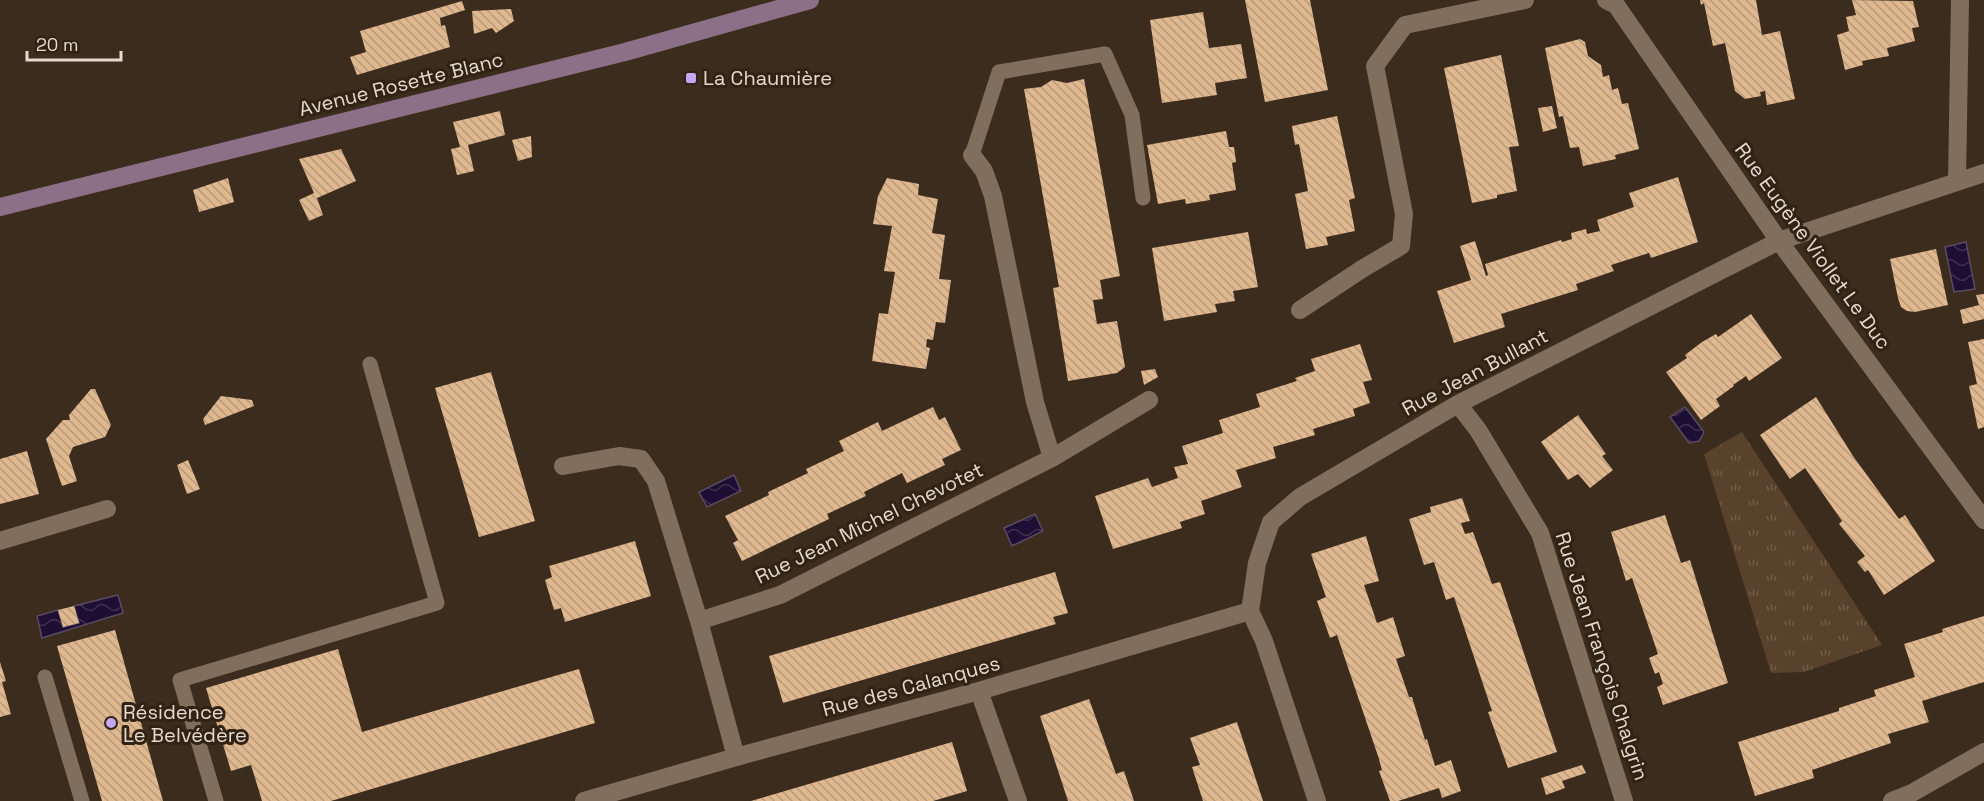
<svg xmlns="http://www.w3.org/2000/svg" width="1984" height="801" viewBox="0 0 1984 801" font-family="'Space Grotesk',sans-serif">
	<defs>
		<pattern id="grass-tufts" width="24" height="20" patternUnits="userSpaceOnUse" patternTransform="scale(1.5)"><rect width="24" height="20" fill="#59422b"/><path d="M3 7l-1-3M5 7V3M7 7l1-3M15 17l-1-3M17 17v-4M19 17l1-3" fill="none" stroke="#715d49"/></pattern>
		<pattern id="water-waves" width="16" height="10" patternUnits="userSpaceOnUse" patternTransform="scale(1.5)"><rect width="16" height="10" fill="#1f0e33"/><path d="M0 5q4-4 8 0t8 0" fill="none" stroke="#3f3050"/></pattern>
		<pattern id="building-back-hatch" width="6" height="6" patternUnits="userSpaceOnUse" patternTransform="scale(1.5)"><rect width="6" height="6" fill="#e0b88f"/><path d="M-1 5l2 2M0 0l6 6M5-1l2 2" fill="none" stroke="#b99a7b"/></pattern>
	</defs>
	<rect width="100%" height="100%" fill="#3c2c1d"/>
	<path fill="url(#grass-tufts)" d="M1742,432L1882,645L1804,672L1771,673L1704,454Z"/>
	<path fill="url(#water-waves)" stroke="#5a4b62" stroke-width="1.5" d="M1966,242L1975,289L1954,292L1945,247Z
		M1685,407L1704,432L1699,441L1689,443L1670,417Z
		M734,475L741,491L707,507L699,492Z
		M1035,514L1043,531L1012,546L1004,528Z
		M118,595L123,613L42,638L37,616L58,610L63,627L79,623L74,606Z"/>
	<path fill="url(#building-back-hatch)" d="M1245,0H1310L1328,90L1265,102Z
		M1700,0H1756L1762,35L1780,31L1795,99L1767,105L1765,91L1760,92L1761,96L1745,99L1735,91L1725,43L1713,46L1704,3L1701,5Z
		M1852,0L1913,1L1919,27L1912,28L1915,41L1887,48L1889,56L1862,61L1863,65L1845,70L1837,35L1849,31L1846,17L1856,15Z
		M462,1L465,10L440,18L441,26L445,25L450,47L357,75L350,57L366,52L360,31Z
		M511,9L514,21L496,33L492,28L474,34L472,11Z
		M1203,12L1209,48L1241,44L1247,78L1215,83L1217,95L1162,103L1150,20Z
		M1580,39L1585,42L1588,56L1601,65L1603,77L1609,75L1612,90L1618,88L1622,104L1628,103L1639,149L1615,155L1616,159L1583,166L1579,147L1570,148L1563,116L1559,117L1545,48Z
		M1501,55L1519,146L1509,147L1517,191L1497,195V198L1472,203L1444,68Z
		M1084,79L1120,276L1100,280L1103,299L1093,300L1097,324L1117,321L1125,367L1117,373L1068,381L1053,288L1059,287L1024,89L1041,87L1052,80L1067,83Z
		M1552,106L1557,128L1543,132L1538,108Z
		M500,111L505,135L468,145L474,171L457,175L451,149L460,147L453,122Z
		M1337,116L1355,198L1349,200L1355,231L1326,237L1328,245L1306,249L1295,194L1308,191L1299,144L1295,145L1292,126Z
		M1226,131L1229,147H1234L1236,162L1232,163L1236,190L1209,195L1210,200L1186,204L1185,199L1158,204L1147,145Z
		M531,136L532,157L518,161L512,140Z
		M341,149L356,181L317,198L323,215L309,221L299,200L314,193L299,159Z
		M1678,177L1698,242L1651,258L1649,253L1611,265L1614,271L1576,284L1578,290L1501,314L1505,327L1454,343L1437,291L1471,280L1460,246L1475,241L1486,276L1488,275L1485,264L1561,240L1562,242L1572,239L1571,233L1586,229L1587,234L1600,231L1597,220L1634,207L1629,193Z
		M228,178L234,202L199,212L193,190Z
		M887,178L919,184L918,195L938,199L932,233L945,235L939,279L951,280L945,323L936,322L933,340L927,339L926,347L930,348L926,369L872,361L879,313L888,314L895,272L884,271L892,226L873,224L878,196Z
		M1248,232L1258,287L1233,291L1235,301L1215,304L1217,312L1164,321L1152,248Z
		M1936,249L1948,305L1915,312L1907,311L1901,307L1898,298L1890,259Z
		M1984,294V319L1963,324L1960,310L1979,305L1976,295Z
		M1751,314L1782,358L1749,381L1746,376L1733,385L1734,386L1716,399L1720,406L1701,420L1666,372L1687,358L1685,355L1702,342L1716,334L1718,337Z
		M1984,339V427L1978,429L1969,386L1977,384L1968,342Z
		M1360,344L1372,380L1363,382L1370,403L1353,409L1355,416L1313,429L1315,435L1273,447L1276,458L1236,470L1242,487L1201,501L1205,514L1180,522L1182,528L1113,549L1095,496L1148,478L1152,487L1178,478L1174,467L1188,464L1182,446L1223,433L1219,420L1260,407L1256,394L1297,381L1295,378L1315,371L1311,359Z
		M1155,369L1158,377L1144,385L1141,371Z
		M491,372L535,521L479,537L435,388Z
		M91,389H95L111,425L105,437L73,447L69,456L77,481L62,486L46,439L63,420H70L69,415Z
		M221,396L252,400L254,406L205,425L203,419Z
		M1816,397L1853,456L1899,519L1905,515L1935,561L1884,595L1868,570L1865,572L1857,562L1865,556L1839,524L1842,521L1805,468L1790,479L1760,435Z
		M933,407L939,420L945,417L961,450L942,459L945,465L907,483L902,473L864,492L866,496L827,514L829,519L742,561L733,543L738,540L725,516L769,495L768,492L808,473L806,469L844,451L839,441L878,422L882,431Z
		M1578,415L1606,454L1602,456L1613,470L1590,488L1578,474L1568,480L1541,442Z
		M27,451L39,494L0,504V459Z
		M188,460L200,489L187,494L177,465Z
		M1462,498L1470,521L1461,523L1465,534L1473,532L1492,584L1500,582L1557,752L1508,768L1488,712L1492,711L1454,597L1446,600L1434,562L1424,565L1409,519L1431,512L1430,507Z
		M1665,515L1681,563L1690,560L1728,683L1663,705L1657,687L1663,684L1659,672L1655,674L1649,658L1658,654L1632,578L1626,581L1611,532Z
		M1366,536L1379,581L1364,585L1377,623L1393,617L1405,656L1396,659L1409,697H1412L1425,740L1427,739L1435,766L1451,760L1461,791L1442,798L1439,788L1398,801H1390L1379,771L1382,770L1378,756L1337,635L1330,638L1317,601L1326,597L1311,554Z
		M635,541L651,596L565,622L561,608L554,610L545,580L552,577L549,566Z
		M1055,572L1068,613L1053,617L1056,624L783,703L769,656Z
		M74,606L79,623L63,627L58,610Z
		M1984,616V682L1922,701L1929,722L1888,734L1891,743L1812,770L1814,778L1755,796L1738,742L1839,711V708L1876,696L1874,690L1915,677L1904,644L1943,632L1942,629Z
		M115,630L163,801H102L57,646Z
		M338,649L362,732L579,669L595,723L331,801H262L251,765L231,771L206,688Z
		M0,662L6,681L2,682L11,714L0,717Z
		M1089,699L1116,774L1124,771L1134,801H1068L1040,716Z
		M1237,722L1263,801H1203L1192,767L1200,765L1190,738Z
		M952,742L967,791L933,801H751Z
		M1582,765L1586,773L1562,781L1565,788L1546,795L1541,778Z"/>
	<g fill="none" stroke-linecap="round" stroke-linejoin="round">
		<path stroke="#816f5e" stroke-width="15" d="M972,155L999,72L1105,54L1132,115L1143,198
			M45,677L82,801
			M216,801L180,680L437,603L370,364"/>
		<path stroke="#816f5e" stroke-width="18" d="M1606,0L1616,5L1779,241L1984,520
			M972,155L984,171L993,196L1035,402L1052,458
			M1957,182L1960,0
			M1300,310L1362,269L1401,246L1404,214L1375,66L1405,25L1525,0
			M1458,404L1478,430L1540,533L1624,801
			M563,466L619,456L641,459L656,481L699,621L736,757
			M0,541L107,509
			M699,621L780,595L1052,458L1149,400
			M979,691L1018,801
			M584,801L736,757L979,691L1250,611
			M1317,801L1264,641L1250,611L1257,563L1271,522L1300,497L1458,404L1779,241L1984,173
			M1892,801L1910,794L1984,752"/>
		<path stroke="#8c7087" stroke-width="18" d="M0,207L625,52L810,0"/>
	</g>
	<g fill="#c4a7f1" stroke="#312213" stroke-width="2">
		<rect x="685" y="72" width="12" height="12" rx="3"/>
		<circle cx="111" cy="723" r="6"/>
	</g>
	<g text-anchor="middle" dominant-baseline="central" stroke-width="6" stroke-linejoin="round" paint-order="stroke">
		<g font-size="20" fill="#e4dad0" stroke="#312213" text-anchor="start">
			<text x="703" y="78">La Chaumière</text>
			<text x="123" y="712">Résidence<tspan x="123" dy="23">Le Belvédère</tspan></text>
		</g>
		<g font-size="20" fill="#e4dad0" stroke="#312213">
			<text transform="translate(401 84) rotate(-14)">Avenue Rosette Blanc</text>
			<text transform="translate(1813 246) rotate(54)">Rue Eugène Viollet Le Duc</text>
			<text transform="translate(1475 372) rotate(-28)">Rue Jean Bullant</text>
			<text transform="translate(869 523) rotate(-26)">Rue Jean Michel Chevotet</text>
			<text transform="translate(1602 656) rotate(72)">Rue Jean François Chalgrin</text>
			<text transform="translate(911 686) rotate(-15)">Rue des Calanques</text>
		</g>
	</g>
	<path d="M27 51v9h94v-9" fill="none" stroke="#e4dad0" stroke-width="3"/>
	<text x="36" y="51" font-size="18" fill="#e4dad0" stroke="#312213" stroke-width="4.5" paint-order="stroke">20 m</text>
</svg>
